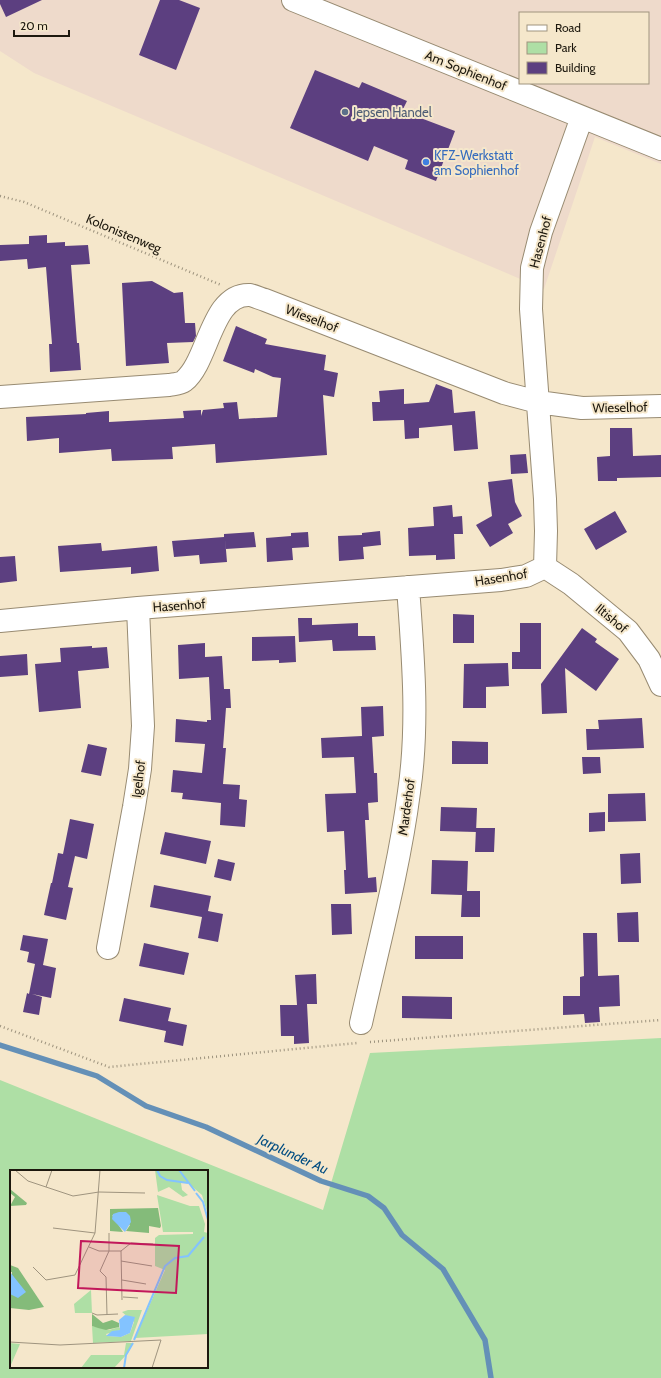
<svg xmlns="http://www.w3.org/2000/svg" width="661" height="1378" viewBox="0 0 661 1378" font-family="Cabin,sans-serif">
	<rect width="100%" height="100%" fill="#f5e7cb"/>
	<path fill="#eedacb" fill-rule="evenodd" d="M0,0H661V164L595,137L544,289L34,73L0,51ZM520,13H648V83H520Z"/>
	<path fill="#aedfa5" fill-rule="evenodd" d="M661,1038V1378H0V1080L323,1210L370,1053ZM11,1171H207V1367H11Z"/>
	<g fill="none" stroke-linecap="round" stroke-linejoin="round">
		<path stroke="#6490b7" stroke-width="5.5" d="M0,1045L97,1076L146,1106L206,1127L321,1181L368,1196L384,1208L402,1235L443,1269L485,1340L491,1378"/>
	</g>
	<path fill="#5c3f80" d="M0,0H42L6,17L0,4Z
		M160,0H179L200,8L176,70L139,55Z
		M315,70L359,88L362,82L407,101L402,111L455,131L436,181L405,169L408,160L374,146L368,161L290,128Z
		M47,235V243L65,242V246L88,245L90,264L71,265L77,343H79L81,370L50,372L49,344H52L46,267L28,269L27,259L0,261V245L29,244V236Z
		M152,281L174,293L183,292L185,323H195L196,336L193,342L167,343L169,363L126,366L122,283Z
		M236,326L267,339L265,344L326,355L324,370L338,373L334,397L323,395L327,455L216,463L215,444L172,447L173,459L112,461L111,449L59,453V438L27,441L26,417L86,414V413L109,411V422L184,418L183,411L201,410V416L203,410L224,408L223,403L237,402L239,419L277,417L281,378L273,377L255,369L254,373L223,361Z
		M436,384L452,390L454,413L475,411L478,449L454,451L452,425L419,428V438L405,439L404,420L373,421L372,402H380L379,391L404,389V404L429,402Z
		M610,428H632L633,456L661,455V477L617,478V481H598L597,457L610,456Z
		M526,454L528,473L511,474L510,455Z
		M512,479L515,502L522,516L508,524L513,533L490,547L476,525L492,516L488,482Z
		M452,505L453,517L462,516L463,534H454L455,559L436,560V555L409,556L408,528L434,526L433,507Z
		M615,511L627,532L596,550L584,529Z
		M380,531L381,545L363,547L364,559L339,561L338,536L362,535V533Z
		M254,532L256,547L226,549L225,538L227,562L200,564L199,555L174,557L172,541L224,537V534Z
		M308,532L309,547L292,548L293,560L267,562L266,538L291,536V533Z
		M101,543L102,551L157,546L159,571L131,574V567L60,572L58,546Z
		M15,556L17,581L0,583V557Z
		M453,614L474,615V643H453Z
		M298,618H312V625L358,623V636H375L376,650L333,651L332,640L299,642Z
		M520,623H541V669H512V652H520Z
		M582,628L597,639L595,642L619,659L596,691L565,668L567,713L542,714L541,684Z
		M295,636L296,662L279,663V660L252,661V637Z
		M205,643V657L222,656L224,689H230L231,708H226L223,748H226L223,784L240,785L239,799L247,800L245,827L220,825L221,803L182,799L183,793L171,792L173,770L202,773L205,744L175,742L176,719L207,722V720H211L209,677L179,679L178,645Z
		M92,646V648L107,647L109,668L78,671L81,708L39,712L35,664L61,662L60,648Z
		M27,654L28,675L0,677V656Z
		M508,663L509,686L486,687V708H463L464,664Z
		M383,706L384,736L372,737L374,773H377L378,802L368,803L369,820H365L368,878L376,877L377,892L345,894L344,870H346L344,831L327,832L325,794L356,793L354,757L322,758L321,738L362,736L361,707Z
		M642,718L644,748L587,750L586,729H599L598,720Z
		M452,741L488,742V764H452Z
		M88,744L107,748L101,776L81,772Z
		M582,757H600L601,773L583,774Z
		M645,793L646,821L608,822V794Z
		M441,807L477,808L476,832L440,831Z
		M605,812V831L589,832V813Z
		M70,819L94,824L87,859L75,856L68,887L73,888L66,920L44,915L51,883H52L58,853L63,854Z
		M476,828H495L494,852H475Z
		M165,832L211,841L206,864L160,854Z
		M640,853L641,883L621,884L620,854Z
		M218,859L235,863L231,881L214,877Z
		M432,860L468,861L467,891H480V917H461L462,895L431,894Z
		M154,885L211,896L208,911L223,914L218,942L198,938L202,917L150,907Z
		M331,904H351L352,934L332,935Z
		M638,912L639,942H618L617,913Z
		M583,933H597L598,976L619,975L620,1006L599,1007L600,1022L585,1023L584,1014L563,1015V996H580V977L584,976Z
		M23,935L48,939L43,965L56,968L51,998L32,994L42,997L39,1015L23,1012L27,993L29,994L35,964L27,962L29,952L20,950Z
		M415,936H463V959H415Z
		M144,943L189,953L184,975L139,966Z
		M316,974L317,1004H307L309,1043L294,1044V1036H281L280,1005H299H297L295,975Z
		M402,996L452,997V1019L402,1018Z
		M124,998L171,1008L168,1021L187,1025L183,1046L164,1042L166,1031L119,1021Z"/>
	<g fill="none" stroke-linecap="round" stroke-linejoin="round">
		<g stroke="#988b72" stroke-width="24">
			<path id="minor" d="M293,0L661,149
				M0,397L169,385C174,384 180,384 184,381C209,361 211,293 250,295C255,296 261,299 265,300L504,393L538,402L582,408L661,406
				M545,567L571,584L628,631L649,659L661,685
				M0,621L138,608L501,580L526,576L545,567L546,531L545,499L531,309L532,268L541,232L582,117
				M108,948L134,807L140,769L143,726L138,608
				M361,1023C378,947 399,869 409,792C419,724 413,656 408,587"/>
		</g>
		<path stroke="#9c927d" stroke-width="2.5" stroke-dasharray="1 3" stroke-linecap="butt" d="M0,196L24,202L221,285
			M0,1026L109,1067L357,1043
			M370,1042L661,1020"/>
		<use href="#minor" stroke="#fff" stroke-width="22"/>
	</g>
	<circle fill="#5c6f8a" stroke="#f5e7cb" stroke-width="1.5" cx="345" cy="112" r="4"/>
	<circle fill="#3f7fe0" stroke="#f5e7cb" stroke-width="1.5" cx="426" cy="162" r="4"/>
	<g text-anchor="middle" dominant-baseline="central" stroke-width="4" stroke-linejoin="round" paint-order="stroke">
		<g font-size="13" fill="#1d180e" stroke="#f5e7cb">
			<text transform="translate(466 70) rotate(22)">Am Sophienhof</text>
			<text transform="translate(124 233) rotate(23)">Kolonistenweg</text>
			<text transform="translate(540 242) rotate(-75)">Hasenhof</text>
			<text transform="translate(312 318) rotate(21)">Wieselhof</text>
			<text transform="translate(620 407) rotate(-1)">Wieselhof</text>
			<text transform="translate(501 577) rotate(-9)">Hasenhof</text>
			<text transform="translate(179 605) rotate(-4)">Hasenhof</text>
			<text transform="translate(612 618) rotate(40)">Iltishof</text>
			<text transform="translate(138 779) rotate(-83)">Igelhof</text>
			<text transform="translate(406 807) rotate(-82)">Marderhof</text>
		</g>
		<g font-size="13" fill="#4e5e75" stroke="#f5e7cb" text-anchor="start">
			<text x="353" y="112">Jepsen Handel</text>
		</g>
		<g font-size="13" fill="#366cbe" stroke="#f5e7cb" text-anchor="start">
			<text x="434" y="155">KFZ-Werkstatt<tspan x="434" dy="15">am Sophienhof</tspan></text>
		</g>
		<g font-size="14" font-style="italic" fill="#004c81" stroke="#f5e7cb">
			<text transform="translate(293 1154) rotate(25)">Jarplunder Au</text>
		</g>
	</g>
	<g transform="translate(10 1170)">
		<rect width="198" height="198" fill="#f5e7cb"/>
		<path d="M145,0H198V45L192,25L178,13H171L172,20L178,25L173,27L159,17L148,22ZM147,25L180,36H189L195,54L194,62L198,63V164L125,168L155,100L145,96V68L149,65L183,64V62H153ZM81,120L82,143H65L64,134ZM118,140H132L121,171L83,173L82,156L99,160L109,157L111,160L96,164L97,166L111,167L120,163L124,152L112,142ZM0,173L10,174L0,197ZM116,173H123L118,183L104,198H71L81,185H114Z" fill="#aedfa5"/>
		<path d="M0,19L17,33L16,35L0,36L5,27L0,23ZM148,38L151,56L150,58L139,56V63L116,61L120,55L102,45L113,62L100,61V39ZM0,95L8,98L34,137L19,140L0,138L2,102H0ZM82,144L93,153L102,150L109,153V157L96,160L88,158L82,156Z" fill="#84bb7a"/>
		<path d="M109,42H116L120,46L121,52L115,62L102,49L103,44ZM0,102L16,122L8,128L0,124ZM115,145L125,147L120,163L111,167L96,166L102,161L110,160L109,150Z" fill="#83c3ff"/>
		<path fill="none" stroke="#83c3ff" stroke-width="2" d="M147,0L150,6L157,10L178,13M169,0L185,21M186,23L193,32L198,50M124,170L155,96L165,88L178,86L194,67M114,198L116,185L123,173"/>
		<path fill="none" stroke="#9f947f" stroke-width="1" d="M5,0L18,11L63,26L89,22L135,23M36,17L42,0M43,58L85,63M79,77L89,81H111L112,130M111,81L121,73L143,74M111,91L142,96M23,97L36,110L65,105L85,63L90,0M112,110L136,114M113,127L128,128M82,143L87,145L108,144M97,145L96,107L90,101L99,81V63M0,172L50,175L151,170L142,198"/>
		<path fill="#c2185b" fill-opacity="0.15" stroke="#c2185b" stroke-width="2" d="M71,71L169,76L166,123L68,118Z"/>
		<rect width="198" height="198" fill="none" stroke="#1d180e" stroke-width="2"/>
	</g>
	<rect x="519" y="12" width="130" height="72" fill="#f5e7cb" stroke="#9f947f"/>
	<rect x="527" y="25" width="20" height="6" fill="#ffffff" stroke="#9f947f"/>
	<text x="555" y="32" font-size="12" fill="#1d180e">Road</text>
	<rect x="527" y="42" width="20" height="12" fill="#aedfa5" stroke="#9f947f"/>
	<text x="555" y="52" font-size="12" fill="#1d180e">Park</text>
	<rect x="527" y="62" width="20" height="12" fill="#5c3f80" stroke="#9f947f"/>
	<text x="555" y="72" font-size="12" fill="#1d180e">Building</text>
	<path d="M14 30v6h55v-6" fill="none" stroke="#1d180e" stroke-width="2"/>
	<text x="20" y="30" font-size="12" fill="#1d180e" stroke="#f5e7cb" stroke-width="3" paint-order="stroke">20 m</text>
</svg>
